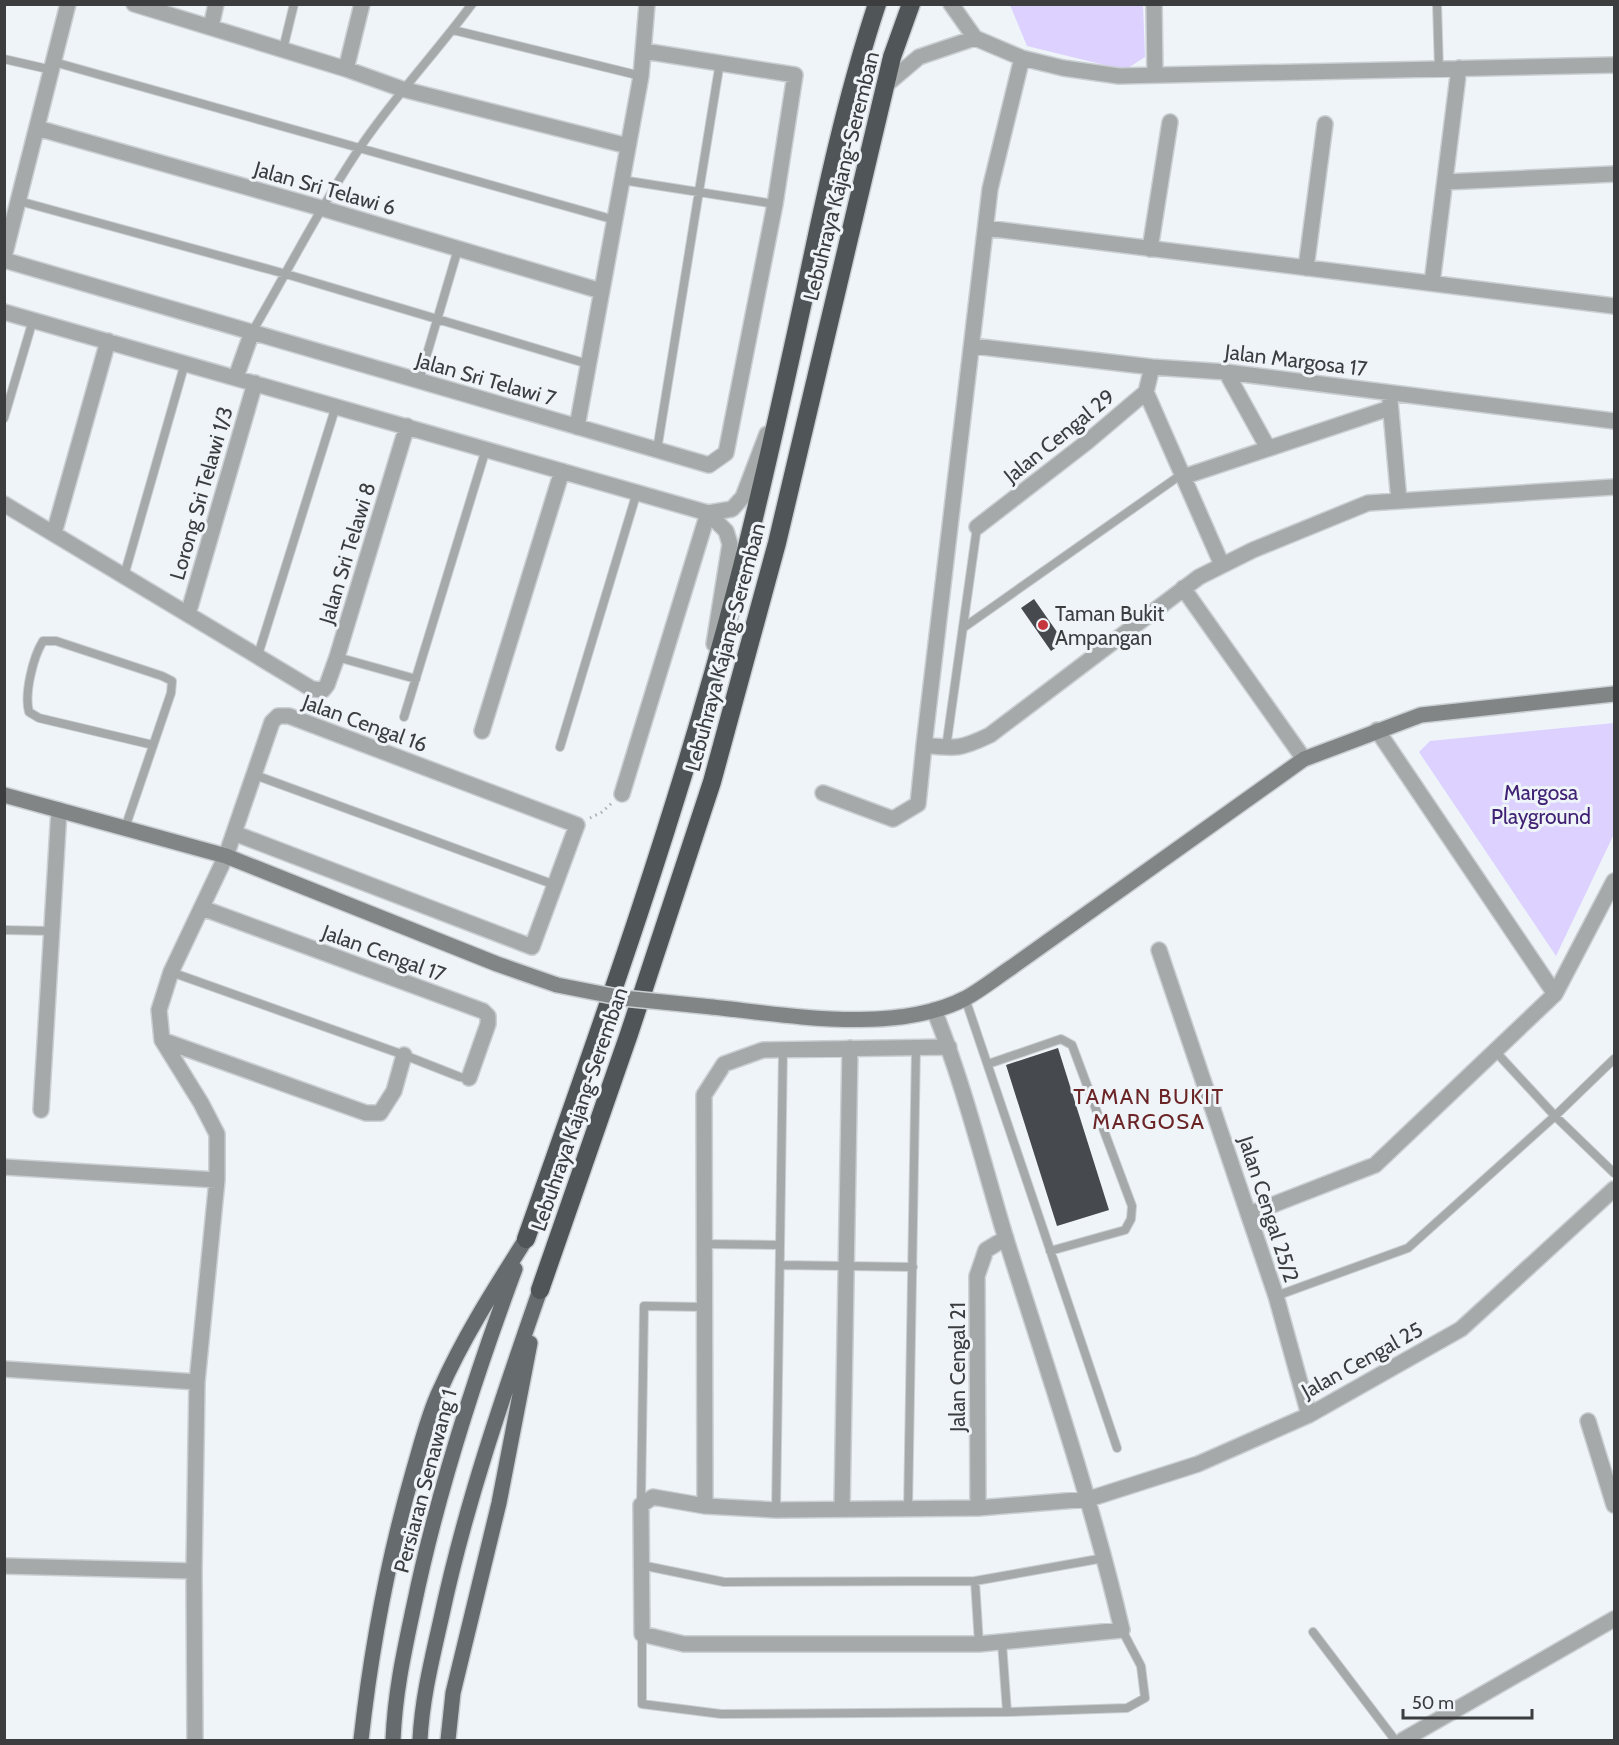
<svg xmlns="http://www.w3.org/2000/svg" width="1619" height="1745" viewBox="0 0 1619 1745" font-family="Cabin,sans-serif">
	<rect width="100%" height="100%" fill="#eef4f8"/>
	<path fill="#dcd1ff" d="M1010,5H1143L1145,57L1125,70L1027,46Z
		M1614,723V834L1556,956L1419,752L1430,741Z"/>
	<path fill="#46494d" d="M1034,599L1064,642L1051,651L1021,608Z
		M1058,1048L1109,1210L1057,1226L1006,1065Z"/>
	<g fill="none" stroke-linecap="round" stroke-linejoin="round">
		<g stroke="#cacfd3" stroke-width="10">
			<path id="lane" d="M1437,4L1439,69
				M453,30L641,76
				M283,49L294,4
				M4,59L52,70
				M54,62L615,220
				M622,180L775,204
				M19,201L286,274L588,364
				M252,332C288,271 319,208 359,149C393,98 435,54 472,4
				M419,381L458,249
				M4,418L33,320
				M657,450L720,62
				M124,576L185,363
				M963,628L1182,474
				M258,655L336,406
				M337,657L416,679
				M404,717L486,449
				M560,747L637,492
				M946,748L977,527
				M255,775L555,885
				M125,828L171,693L172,681L162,676L56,641H43C33,657 24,694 29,712L39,718L153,745
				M4,930L52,931
				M171,972L404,1055L460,1077L469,1078
				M965,998L1117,1448
				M1495,1051L1555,1116L1614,1173
				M988,1064L1061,1039L1072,1045L1132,1206L1131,1219L1125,1230L1050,1251
				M704,1244L780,1245
				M780,1265L913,1267
				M1276,1296L1408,1248L1555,1116L1614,1059
				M641,1503L644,1306L704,1307
				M908,1509L916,1047
				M776,1510L783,1049
				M641,1565L724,1582L975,1581L1104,1558
				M975,1581L979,1644
				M1313,1632L1395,1740
				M642,1634V1704L721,1714L1007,1712L1127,1708L1145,1698L1141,1666L1122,1630
				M1002,1643L1007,1712"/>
		</g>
		<g stroke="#cacfd3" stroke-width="18">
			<path id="street" d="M134,4L346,69L402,89L628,146
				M951,4L975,38L1022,58L1063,68L1119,76L1614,65
				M1154,4L1155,75
				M211,27L216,4
				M1022,58L990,189L924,745C956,749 961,749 990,735L1199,577L1253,550L1368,503L1614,487
				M346,69L362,4
				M886,85L919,57L975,38
				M37,128L321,208L601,291
				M1445,182L1614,174
				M986,228L1614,306
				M1150,249L1170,122
				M4,257L68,4
				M4,260L709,465L726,453L775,204L795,75L644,51
				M1306,268L1325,124
				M1432,283L1459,68
				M4,312L708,513L732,509L743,497L767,434
				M973,346L1152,367L1226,372L1614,421
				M1226,372L1268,448
				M236,377L252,332
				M1146,392L1222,565
				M1390,401L1399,501
				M577,427L641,76L647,4
				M1183,477L1390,408
				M4,504L312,689L323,690L327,685L337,657L407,426
				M708,513L726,531L730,544L714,644
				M977,527L1087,442L1146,392L1152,367
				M54,533L108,341
				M1183,588L1304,759
				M188,614L255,383
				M1377,730L1555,994
				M482,731L562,471
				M823,793L893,819L918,804L924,745
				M622,794L708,513
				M202,908L483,1011L488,1016V1024L469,1078
				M1159,950L1276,1296L1309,1415
				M934,1010C964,1084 983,1163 1006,1239C1047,1369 1091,1497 1122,1630L979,1644H684L642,1634L641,1505L653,1497L705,1506L776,1510L978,1508L1089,1499L1198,1464L1309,1415L1461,1329L1614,1189
				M162,1040L366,1113H380L394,1091L404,1055
				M41,1110L59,810
				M4,1167L217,1180
				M1249,1214L1375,1165L1555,994L1614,881
				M4,1369L197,1382
				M1588,1421L1614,1505
				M705,1506L704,1095L724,1064L763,1050L949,1047
				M978,1508L977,1276L986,1250L1006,1238
				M842,1509L850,1048
				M4,1566L194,1571
				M195,1740L194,1571L197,1382L217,1180V1134L201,1103L162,1040L159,1010L171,972L226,856L272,722L278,716H289L577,825L532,947L234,833
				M1403,1740L1614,1619"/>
		</g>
		<g stroke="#cacfd3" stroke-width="18">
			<path id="secondary" d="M4,795L226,856L497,964L557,985
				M712,1007C789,1015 895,1035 966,998C982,989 997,977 1012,967L1304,759L1421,715L1614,694"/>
		</g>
		<g stroke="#cacfd3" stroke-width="18">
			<path id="primary" d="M361,1740C371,1650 388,1559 413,1472C421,1445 428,1415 440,1390C464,1336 495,1288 526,1239
				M393,1740C395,1692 404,1652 414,1605C438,1490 474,1379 515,1269
				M420,1740C422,1699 432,1659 441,1619C465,1506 502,1399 540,1290
				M448,1740L453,1693L499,1503L530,1343"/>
		</g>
		<g stroke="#cacfd3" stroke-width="21">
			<path id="highway" d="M526,1239C603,1022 680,805 738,582C763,486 784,389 805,292C825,196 846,98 877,4
				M540,1290L629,1034L712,782L777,543L892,57L911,4"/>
		</g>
		<path stroke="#aaaeb2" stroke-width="3" stroke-dasharray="1.5 4.5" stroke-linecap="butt" d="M590,818L602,812L612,803"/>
		<use href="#lane" stroke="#a6a9a9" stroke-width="8"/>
		<use href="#street" stroke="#a6a9a9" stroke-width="15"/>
		<use href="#secondary" stroke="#818586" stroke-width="15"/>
		<use href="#primary" stroke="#666c6d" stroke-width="15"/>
		<use href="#highway" stroke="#505657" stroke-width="18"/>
		<g stroke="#cacfd3" stroke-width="18" stroke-linecap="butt">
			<path id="secondary-bridge" d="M557,985L623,998L712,1007"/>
		</g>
		<use href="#secondary-bridge" stroke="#818586" stroke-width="15"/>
	</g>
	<circle fill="#c6363e" stroke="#eef4f8" stroke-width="2" cx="1043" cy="625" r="6"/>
	<g text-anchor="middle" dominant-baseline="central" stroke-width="6" stroke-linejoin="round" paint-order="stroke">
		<g font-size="21" fill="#3b3d3f" stroke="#eef4f8">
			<text transform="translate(841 176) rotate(-76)">Lebuhraya Kajang-Seremban</text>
			<text transform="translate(325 188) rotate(16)">Jalan Sri Telawi 6</text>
			<text transform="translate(1296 360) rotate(7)">Jalan Margosa 17</text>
			<text transform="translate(486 379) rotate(16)">Jalan Sri Telawi 7</text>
			<text transform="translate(1059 436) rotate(-39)">Jalan Cengal 29</text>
			<text transform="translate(201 493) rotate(-74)">Lorong Sri Telawi 1/3</text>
			<text transform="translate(347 553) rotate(-73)">Jalan Sri Telawi 8</text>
			<text transform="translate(725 647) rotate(-75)">Lebuhraya Kajang-Seremban</text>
			<text transform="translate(365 723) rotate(20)">Jalan Cengal 16</text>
			<text transform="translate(384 953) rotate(20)">Jalan Cengal 17</text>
			<text transform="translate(579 1109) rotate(-71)">Lebuhraya Kajang-Seremban</text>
			<text transform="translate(1269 1209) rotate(72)">Jalan Cengal 25/2</text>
			<text transform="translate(1362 1360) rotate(-29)">Jalan Cengal 25</text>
			<text transform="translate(957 1367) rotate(-90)">Jalan Cengal 21</text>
			<text transform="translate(425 1481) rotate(-75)">Persiaran Senawang 1</text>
		</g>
		<g font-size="21" fill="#3b3d3f" stroke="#eef4f8" text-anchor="start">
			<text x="1055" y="613">Taman Bukit<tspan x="1055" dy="24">Ampangan</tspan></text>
		</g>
		<g font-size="21" fill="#402174" stroke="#eef4f8">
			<text x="1541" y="792">Margosa<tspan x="1541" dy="24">Playground</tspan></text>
		</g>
		<g font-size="22" letter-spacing="1.5" fill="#6b2526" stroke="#eef4f8">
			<text x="1149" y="1096">TAMAN BUKIT<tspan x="1149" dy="25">MARGOSA</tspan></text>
		</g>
	</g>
	<rect width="1619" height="1745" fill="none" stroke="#3b3d3f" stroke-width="12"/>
	<path d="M1403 1709v9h129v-9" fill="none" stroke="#3b3d3f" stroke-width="3"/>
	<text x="1412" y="1709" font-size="18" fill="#3b3d3f" stroke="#eef4f8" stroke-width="4.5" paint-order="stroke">50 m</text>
</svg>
